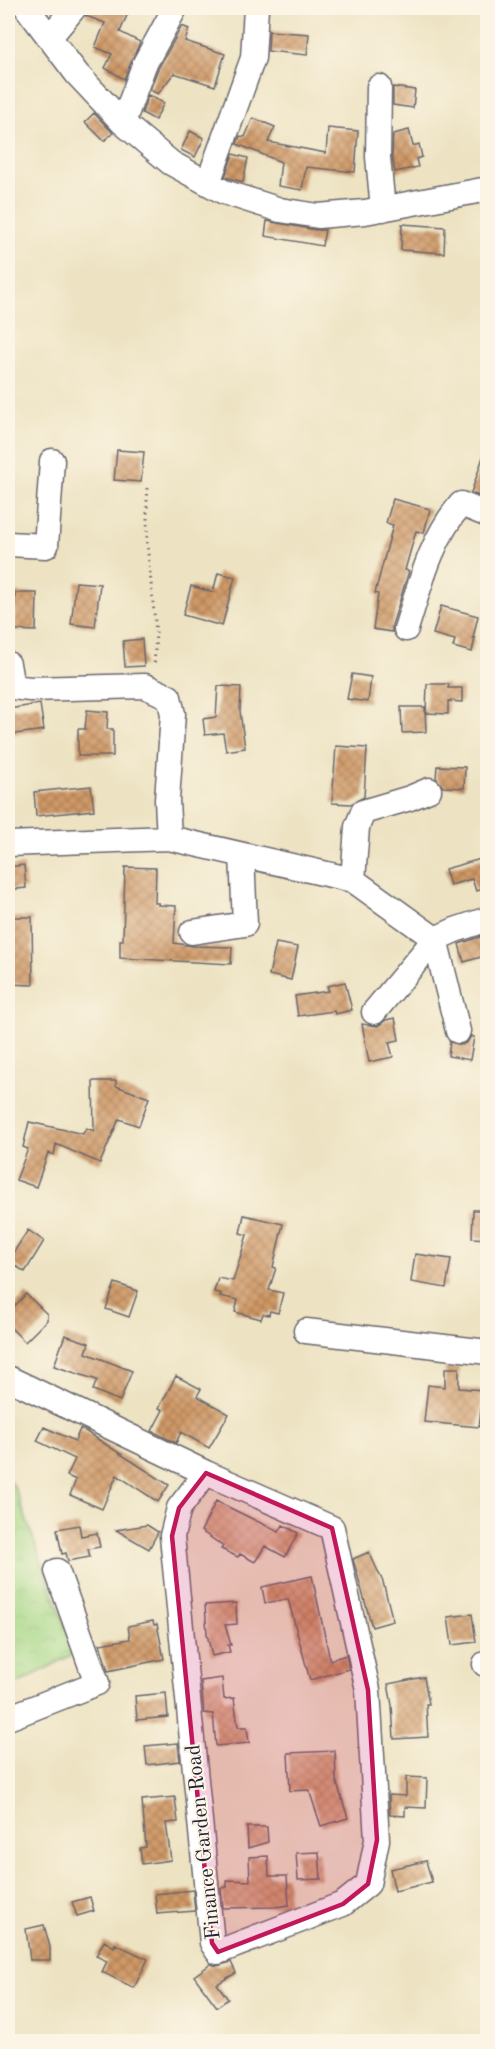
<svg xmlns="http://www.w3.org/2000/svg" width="495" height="2049" viewBox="0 0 495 2049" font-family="'Old Standard TT',serif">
	<defs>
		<pattern id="park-crowns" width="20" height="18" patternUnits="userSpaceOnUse" patternTransform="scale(1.5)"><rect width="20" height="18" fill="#a6d887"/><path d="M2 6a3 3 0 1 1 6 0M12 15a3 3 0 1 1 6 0" fill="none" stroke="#8fb975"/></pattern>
		<pattern id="building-cross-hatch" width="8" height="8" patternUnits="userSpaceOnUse" patternTransform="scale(1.5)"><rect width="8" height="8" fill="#d09966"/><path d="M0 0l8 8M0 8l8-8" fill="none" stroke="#a87c55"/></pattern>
	</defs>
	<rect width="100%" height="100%" fill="#fcf5e5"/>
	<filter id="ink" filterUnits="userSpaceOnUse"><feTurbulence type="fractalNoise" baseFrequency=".0167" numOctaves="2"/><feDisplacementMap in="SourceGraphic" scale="12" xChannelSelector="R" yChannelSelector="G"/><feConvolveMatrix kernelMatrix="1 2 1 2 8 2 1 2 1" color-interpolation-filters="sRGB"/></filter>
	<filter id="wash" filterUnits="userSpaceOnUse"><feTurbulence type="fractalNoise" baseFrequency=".008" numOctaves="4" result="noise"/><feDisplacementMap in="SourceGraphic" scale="24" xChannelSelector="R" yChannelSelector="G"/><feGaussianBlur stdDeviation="1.35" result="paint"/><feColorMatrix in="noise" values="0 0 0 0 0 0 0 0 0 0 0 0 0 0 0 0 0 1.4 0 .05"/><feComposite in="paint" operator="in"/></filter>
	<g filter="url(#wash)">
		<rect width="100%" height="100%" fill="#ede3c3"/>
		<path fill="url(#park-crowns)" stroke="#647d61" stroke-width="1.5" d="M8,1479L14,1486L75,1653L8,1689Z"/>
		<g id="blocks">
			<path fill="url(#building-cross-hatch)" d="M88,8H130L120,32L140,42L124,79L105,68L112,54L95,47L105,23L86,16Z
				M182,26L189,29L185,41L225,54L215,86L174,73L158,94L150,90L157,71Z
				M269,31L309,34L307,55L268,51Z
				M393,87L415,90L413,108L393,105Z
				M148,95L164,103L155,120L142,113Z
				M94,113L113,133L104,141L85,122Z
				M253,118L275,127L268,142L326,153L328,128L358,131L355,172L306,167L302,190L278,186L281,162L237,144L240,136L245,137Z
				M409,130L413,146L419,144L422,157L416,159L418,167L395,172L392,156L393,134Z
				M190,131L204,138L195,157L181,150Z
				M233,154L248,158L243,182L225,177Z
				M267,221L316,230H325L322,246L265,236Z
				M402,224L445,227L444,253L401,250Z
				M117,450L144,452L141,482L114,480Z
				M485,451L488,452V499L471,493Z
				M393,499L430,509L424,533L416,531L405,570L409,571L392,625V632L373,629L378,594L375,593L393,525L386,523Z
				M218,573L235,577L222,626L183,615L191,586L213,592Z
				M76,582L100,584L95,627L71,624Z
				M15,593H37L36,631L15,630Z
				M441,606L478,616L473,638H475L472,652L453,647L455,640L433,634Z
				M142,639L144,666L125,667L123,641Z
				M352,674L371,677L368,702L347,699Z
				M427,684H449L448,688H462V702L448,701V714L426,713Z
				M218,686L241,687L240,711L245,748L226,751L223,733L205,735L203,719L216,717Z
				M40,704L44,730L8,735V709Z
				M401,707H425L426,732L402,733Z
				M87,710L108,712L107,729H113V756H78V729H85Z
				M336,746L367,748L364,797L351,804L332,803Z
				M437,766L465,767L464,788L443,787L436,778Z
				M91,786L94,810L36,816L34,792Z
				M488,857V888L476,891L472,879L450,885L445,869Z
				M24,865L26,888L8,890V867Z
				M125,867L156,868L155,903H159L158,905L176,906L174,943L194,946L232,947L231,964L120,958V940H123Z
				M8,917H32L33,985L8,984Z
				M488,934V955L464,962L459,944Z
				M276,943L298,947L291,980L269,975Z
				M345,982L352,1010L335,1014L334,1011L298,1016L295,996L329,991L327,986Z
				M395,1018L399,1040L389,1042L393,1057L369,1062L362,1024L378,1026L386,1020Z
				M471,1036L474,1037L470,1060L448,1056L450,1042L462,1045L467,1042Z
				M93,1081H116V1086L149,1098L139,1126L119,1119L100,1163L56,1144L54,1155L48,1153L36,1187L16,1180L28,1149L23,1147L29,1122L83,1134L86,1128L94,1131Z
				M473,1210H488V1239L472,1238Z
				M244,1215L283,1224L273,1267L276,1268L269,1290L283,1293L278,1313L270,1311L269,1315L263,1314L261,1319L235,1312L238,1300L220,1296L221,1293L214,1292L218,1278L233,1281L247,1235L240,1233Z
				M28,1230L44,1241L25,1272L8,1261Z
				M415,1254L451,1259L446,1288L411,1282Z
				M115,1283L138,1291L129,1317L106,1309Z
				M26,1294L47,1314V1320L25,1342L8,1325V1313Z
				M65,1335L89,1343L86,1353L132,1371L120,1401L93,1390L97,1380L54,1366Z
				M445,1368H459V1388L483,1390L479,1427L424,1422L428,1385L445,1387Z
				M176,1376L201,1389L197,1396L229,1414L209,1448L181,1432L176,1443L152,1431L163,1410L159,1408Z
				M44,1427L75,1441L80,1429L85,1431L169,1485L158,1502L117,1475L102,1509L70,1495L76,1480L67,1476L75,1459L37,1441Z
				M216,1501L279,1532L283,1525L298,1533L285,1557L265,1546L255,1562L240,1554L238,1557L221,1549L223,1546L201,1531Z
				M79,1525L81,1536L97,1533L100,1547L88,1549L90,1557L68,1561L66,1553L62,1554L57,1529Z
				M147,1525L158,1532L149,1549L116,1530Z
				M369,1552L383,1582L393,1621L372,1627L353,1559Z
				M312,1576L330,1660L346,1655L349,1669L310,1680L288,1599L265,1603L262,1587Z
				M236,1603L237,1624L225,1625L231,1645H228L230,1652L212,1656L207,1634L205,1605Z
				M472,1614L476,1642L452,1645L448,1617Z
				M153,1621L154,1625L157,1624L164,1659L108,1671L100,1644L130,1639L128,1626Z
				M424,1677L429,1704H426L428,1737L394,1739L392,1705L388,1684Z
				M222,1678L224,1699L234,1698L238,1727H247L249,1743L216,1746L213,1714L204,1713L201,1681Z
				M166,1693L168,1717L137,1720L135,1696Z
				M178,1743L180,1761L147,1765L145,1746Z
				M335,1751L336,1780L348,1818L321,1826L309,1790L290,1791L288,1753Z
				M406,1777L427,1778L426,1808L405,1807V1816L390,1815L389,1795L406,1796Z
				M175,1797L178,1822L166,1823L171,1860L142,1864L140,1848L146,1847L142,1800Z
				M247,1827H267L268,1842L248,1848Z
				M319,1852L321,1879L298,1880L296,1853Z
				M268,1856L269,1876H287L289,1905L275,1907L223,1908L221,1888L227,1887V1880L250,1881L249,1857Z
				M426,1861L432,1882L395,1891L390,1869Z
				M193,1890L195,1911L157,1914L155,1894Z
				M90,1897L94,1911L77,1916L72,1902Z
				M44,1925L50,1947V1960H30L26,1929Z
				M104,1941L114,1947L115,1944L148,1959L134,1988L102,1972L107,1961L96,1956Z
				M231,1962L236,1973L217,1984L228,1999L217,2007L194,1976L211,1964L217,1966Z"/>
		</g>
	</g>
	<g filter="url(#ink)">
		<use href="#blocks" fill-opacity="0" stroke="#69666b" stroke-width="1.5"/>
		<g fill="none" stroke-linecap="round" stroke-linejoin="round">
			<g stroke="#69666b" stroke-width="27">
				<path id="minor" d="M27,8L77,74L123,123L171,163L224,192L280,210L318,216L365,212L488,189
					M49,38L74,8
					M379,87L378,157L383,209
					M123,123L144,65L175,8
					M208,183L253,58L256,8
					M8,544L46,546L52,461
					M406,629C420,585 431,539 461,504L488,515
					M8,664L12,687L30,689L145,686L169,697L173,714L167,800L169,838
					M8,844L169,838L353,880L435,939L455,930L488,919
					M353,880L357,827L363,812L410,798L429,790
					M192,932L245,924L242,855
					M435,939L458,1031
					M374,1012L435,939
					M306,1331L488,1352
					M8,1378L206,1473L332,1528L368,1690L377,1840L368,1884L343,1904L218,1952L212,1943L172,1536L179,1508L206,1473
					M485,1664L488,1663
					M8,1718L97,1683L57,1571"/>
			</g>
			<path stroke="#69666b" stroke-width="3" stroke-dasharray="1.5 4.5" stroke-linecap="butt" d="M147,488V543L156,632L154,667"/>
			<use href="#minor" stroke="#fff" stroke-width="24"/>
		</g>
	</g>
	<path fill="#c2185b" fill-opacity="0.2" stroke="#c2185b" stroke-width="4.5" stroke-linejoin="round" d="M206,1473L332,1528L368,1690L377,1840L368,1884L343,1904L218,1952L212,1943L172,1536L179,1508Z"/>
	<g text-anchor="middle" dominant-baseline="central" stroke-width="4.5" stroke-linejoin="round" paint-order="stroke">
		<g font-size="21" fill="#22223b" stroke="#fcf5e5">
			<text transform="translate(204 1842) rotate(-96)">Finance Garden Road</text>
		</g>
	</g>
	<rect width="495" height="2049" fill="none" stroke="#fcf5e5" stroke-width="30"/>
</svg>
